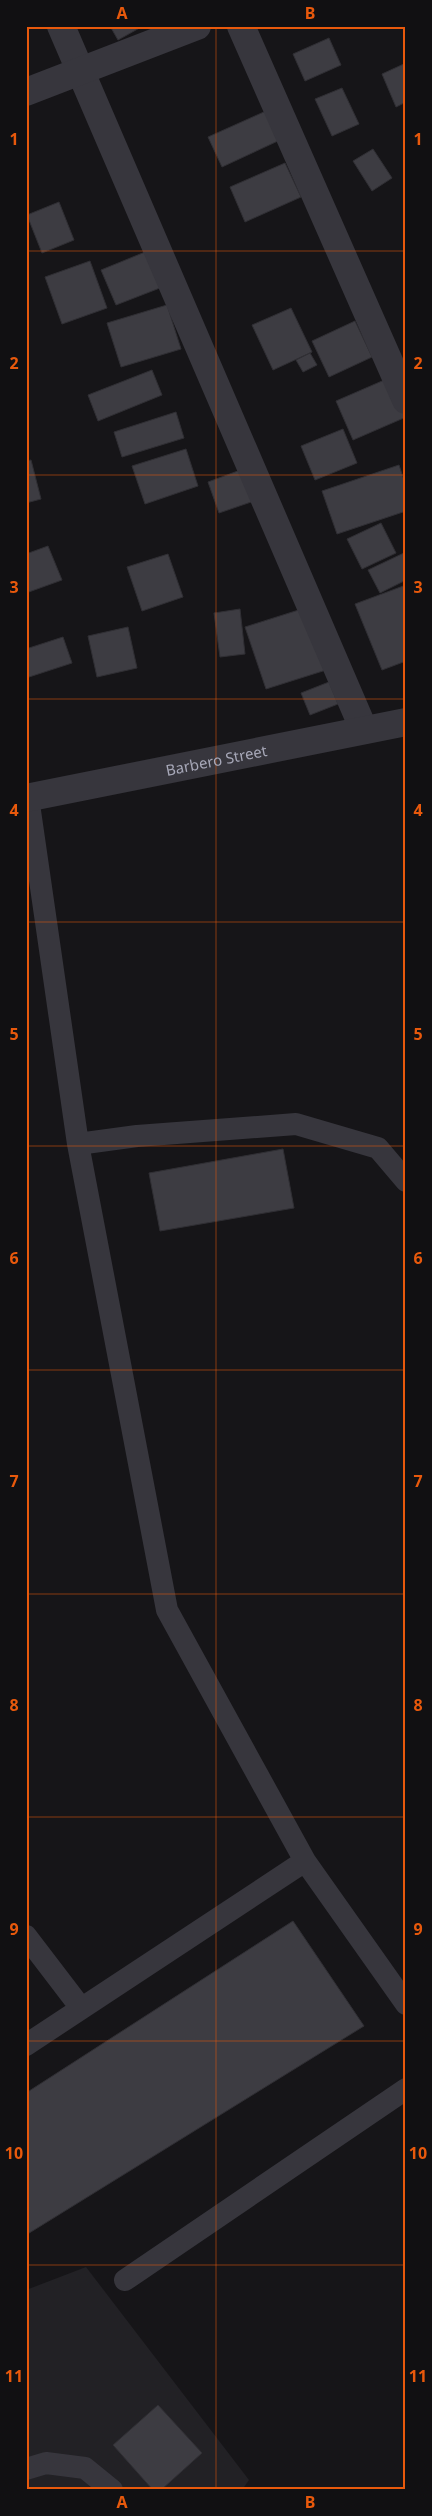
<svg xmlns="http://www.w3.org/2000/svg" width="432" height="2516" viewBox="0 0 432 2516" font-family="'Noto Sans',sans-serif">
	<rect width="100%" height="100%" fill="#161518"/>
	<path fill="#222125" d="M86,2267L249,2480L242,2490H26V2290Z"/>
	<path fill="#3d3c42" stroke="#302f34" d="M110,26H143L118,40Z
		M329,38L341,65L305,81L293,54Z
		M406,63V102L396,107L382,74Z
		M342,88L359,124L332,136L315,99Z
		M266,111L280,140L222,167L208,137Z
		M373,149L392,178L372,191L353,161Z
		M285,163L301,197L245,222L230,187Z
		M59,202L74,240L42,253L27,215Z
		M150,250L165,286L116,305L101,270Z
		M90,261L107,308L62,324L45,277Z
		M167,305L181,349L121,367L107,323Z
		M291,308L312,352L273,370L252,325Z
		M355,321L372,357L329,377L312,341Z
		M310,353L317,365L303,372L296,360Z
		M152,370L162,395L98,421L88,395Z
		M389,378L406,417L353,440L336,401Z
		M176,412L184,438L122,457L114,432Z
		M343,429L357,463L315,480L301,446Z
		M186,449L198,486L145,504L132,466Z
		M31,460L41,499L26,503V461Z
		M399,465L406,486V511L337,534L322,491Z
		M246,468L257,500L219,513L208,482Z
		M381,523L396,553L362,569L347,539Z
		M48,546L62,580L26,593V554Z
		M406,552V580L380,593L368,570Z
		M168,554L183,597L142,611L127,567Z
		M406,585V661L382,670L355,604Z
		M305,608L326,670L266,689L245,627Z
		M240,609L245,654L220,657L214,613Z
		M128,627L137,668L97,677L88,636Z
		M63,637L72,663L26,678V649Z
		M329,682L338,704L310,715L301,693Z
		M283,1149L294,1208L160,1231L149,1173Z
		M293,1921L364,2026L26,2235V2093Z
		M158,2405L202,2453L161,2490H153L113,2445Z"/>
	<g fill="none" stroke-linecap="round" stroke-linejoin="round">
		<path stroke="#37363d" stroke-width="22" d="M28,797L78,1144L167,1610L305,1861L406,2004
			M78,1144L137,1136L296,1124L378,1148L406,1181
			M26,1936L81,2008
			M26,2045L305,1861
			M125,2280L406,2089
			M26,2469L46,2463L85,2468L112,2490"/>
		<g stroke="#37363d" stroke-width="28">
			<path d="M61,26L364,730"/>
			<path d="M241,26L406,400"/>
			<path d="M26,92L197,26"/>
			<path id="s1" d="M26,798L406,722"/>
		</g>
	</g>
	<path fill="none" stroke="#e8590c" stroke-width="1" stroke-opacity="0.55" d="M216,26V2490M26,251H406M26,475H406M26,699H406M26,922H406M26,1146H406M26,1370H406M26,1594H406M26,1817H406M26,2041H406M26,2265H406"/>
	<g text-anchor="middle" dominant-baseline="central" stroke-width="4" stroke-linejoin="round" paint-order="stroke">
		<g font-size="15" fill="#a7a8b8" stroke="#111012">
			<text stroke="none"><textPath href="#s1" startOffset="194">Barbero Street</textPath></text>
		</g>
	</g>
	<rect width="432" height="2516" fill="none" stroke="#111012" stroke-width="55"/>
	<rect x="28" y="28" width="376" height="2460" fill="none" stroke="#e8590c" stroke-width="2"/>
	<g font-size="16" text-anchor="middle" font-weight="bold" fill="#e8590c">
		<text x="122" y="19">A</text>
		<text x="310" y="19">B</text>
		<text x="14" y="145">1</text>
		<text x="418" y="145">1</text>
		<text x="14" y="369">2</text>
		<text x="418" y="369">2</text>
		<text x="14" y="593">3</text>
		<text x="418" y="593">3</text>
		<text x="14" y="816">4</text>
		<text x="418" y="816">4</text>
		<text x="14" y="1040">5</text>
		<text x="418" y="1040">5</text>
		<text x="14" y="1264">6</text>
		<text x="418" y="1264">6</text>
		<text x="14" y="1487">7</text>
		<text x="418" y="1487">7</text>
		<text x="14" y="1711">8</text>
		<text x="418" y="1711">8</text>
		<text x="14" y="1935">9</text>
		<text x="418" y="1935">9</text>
		<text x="14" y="2159">10</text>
		<text x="418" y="2159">10</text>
		<text x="14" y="2382">11</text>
		<text x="418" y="2382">11</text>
		<text x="122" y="2508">A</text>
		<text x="310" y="2508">B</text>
	</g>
</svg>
